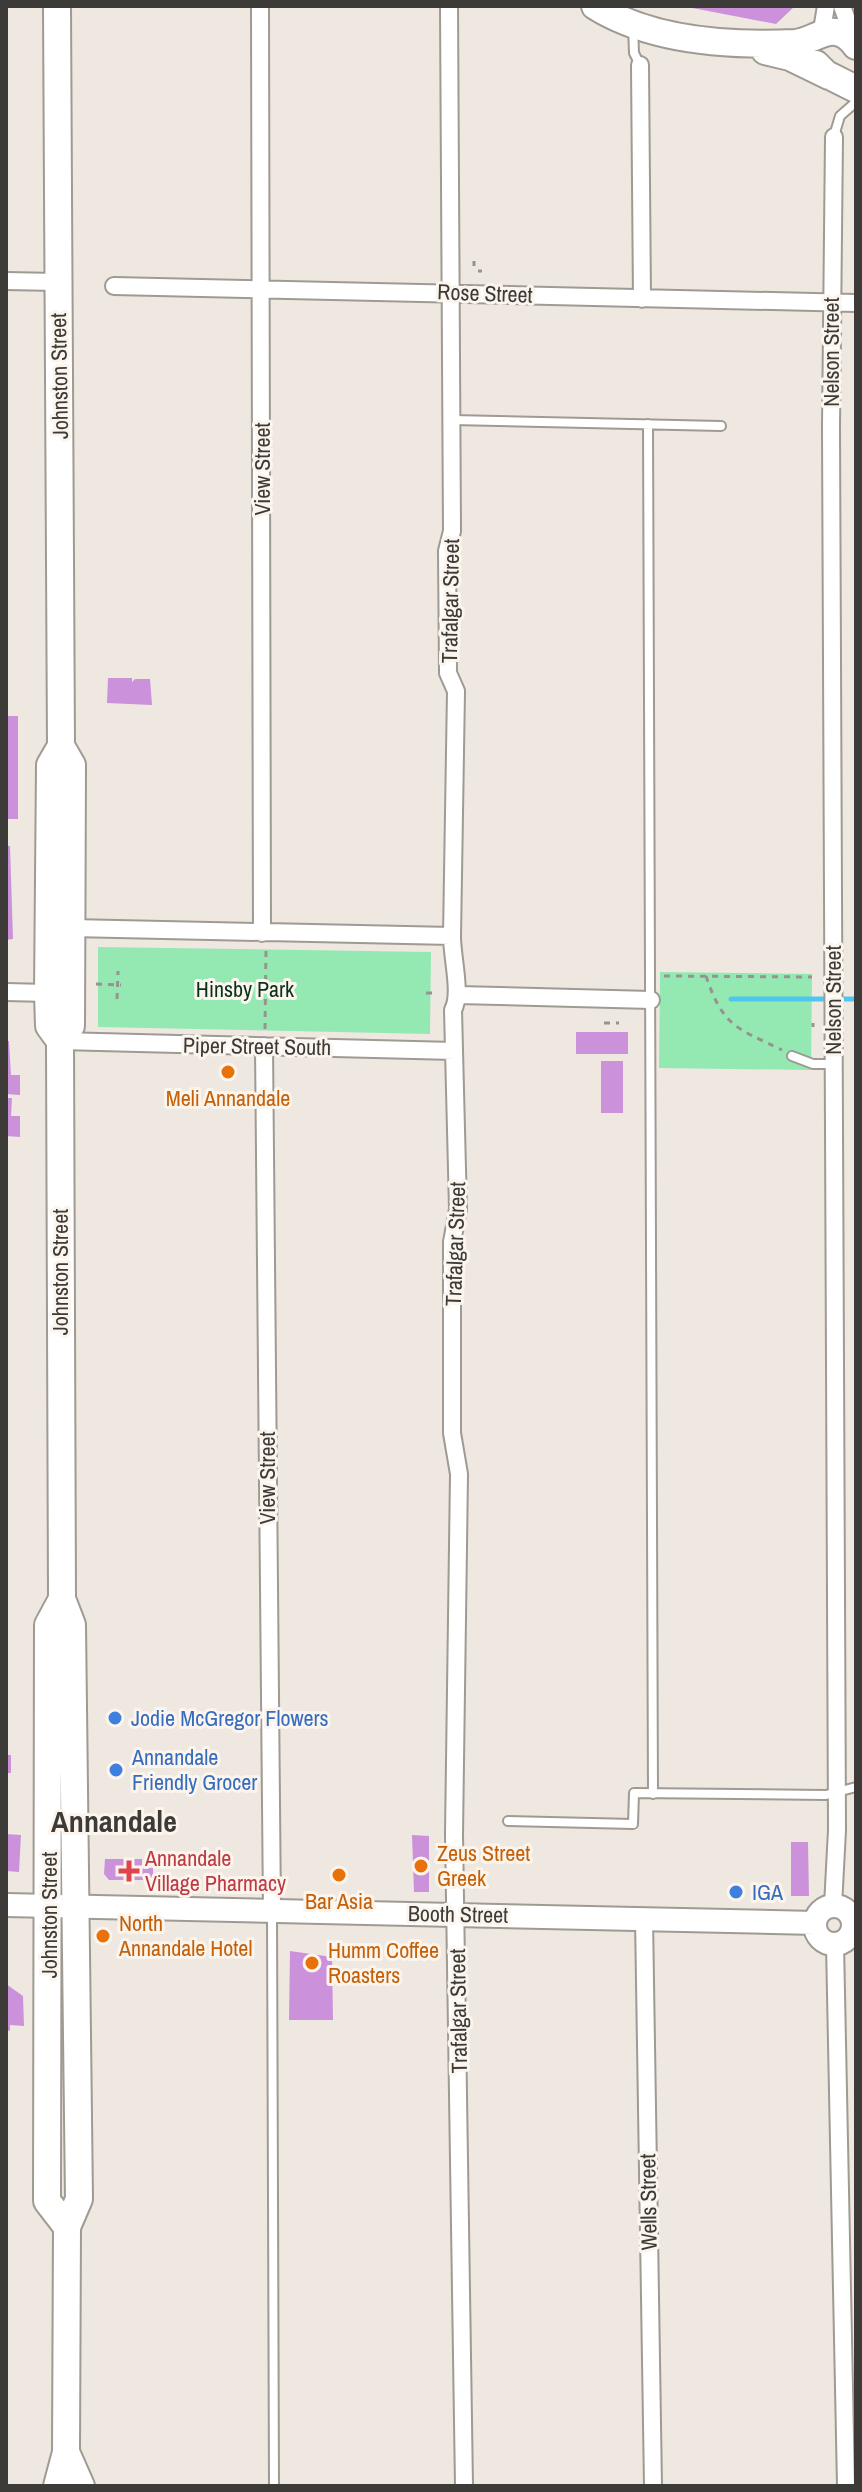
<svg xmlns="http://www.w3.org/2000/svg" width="862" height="2492" viewBox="0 0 862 2492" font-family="'Archivo Narrow',sans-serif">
	<rect width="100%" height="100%" fill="#eee8e0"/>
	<path fill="#94e9b3" d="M98,947L431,952L430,1034L98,1027Z
		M660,972L812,974L811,1070L659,1068Z"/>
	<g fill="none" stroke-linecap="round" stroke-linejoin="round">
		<path stroke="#4fc6f0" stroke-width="5" d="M731,999H856"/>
	</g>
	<path fill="#cb91db" d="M682,6H795L776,24Z
		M108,678H132V682L135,679H150L152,705L107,703Z
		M6,716H18V819H6Z
		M6,846H10L13,939L6,940Z
		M576,1032H628V1054H576Z
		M6,1041H9L11,1075H20V1095L6,1094Z
		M601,1061H623V1113H601Z
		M6,1098H12L11,1116H20V1137L6,1136Z
		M6,1755H11V1773H6Z
		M6,1834L21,1835L19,1872L6,1871Z
		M412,1835L429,1836V1892H414Z
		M791,1842H808L809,1896H791Z
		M105,1859H142V1868H153V1880H109L104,1874Z
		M290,1951L332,1957L333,2020H289Z
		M6,1984L23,1996L24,2026L10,2025V2031L6,2030Z"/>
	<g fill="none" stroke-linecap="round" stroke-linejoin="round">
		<g stroke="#9f9a92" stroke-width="12">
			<path id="service" d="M633,27L634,53L640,65
				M834,136L840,116L856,102
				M452,420L721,426
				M648,424L653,1794
				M792,1056L813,1064H833
				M508,1821L633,1824L634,1793L826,1795L856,1787
				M272,1911L274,2486"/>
		</g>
		<g stroke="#9f9a92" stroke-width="20">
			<path id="minor" d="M260,6L262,933
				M449,6L452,531L447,551L448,673L456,691L452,936C452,958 462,994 453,1010L458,1209L452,1242V1433L459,1474L454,1834L464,2486
				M842,6L855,42
				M821,36L826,6
				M640,65L642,299
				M6,281L57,282
				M114,286L856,303
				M71,928L452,936
				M6,992L48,993
				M458,995L651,1000
				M60,1041L454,1051
				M264,1046L272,1911
				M833,1906L837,1830L831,427L834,137
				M644,1918L653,2486
				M835,1944L846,2486"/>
		</g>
		<g stroke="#9f9a92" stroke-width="26">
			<path id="secondary" d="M6,1905L815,1923
				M815 1925a19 19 0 1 1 38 0a19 19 0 1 1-38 0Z"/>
		</g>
		<g stroke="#9f9a92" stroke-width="30">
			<path id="primary" d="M57,6L61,746L72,765L71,1026L60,1041
				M595,6C651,41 730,46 795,43C809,42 823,30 836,32C845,33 851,39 856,46
				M765,51L790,57L829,76
				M816,64L826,74L856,89
				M62,1599L48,1625L47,2201L67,2227
				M66,2452L81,2486
				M57,2486L66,2452L67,2227L79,2199L72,1625L62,1599L60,1041L49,1026L48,993L50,765L61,746"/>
		</g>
		<path stroke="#97938e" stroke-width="3" stroke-dasharray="6 6" stroke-linecap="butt" d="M474,261V266
			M478,271H482
			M664,976L812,977
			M706,976C723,1027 737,1028 782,1050
			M96,984L121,985
			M426,993H433
			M117,999L118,971
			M604,1023H619
			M813,1027V1023
			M265,1029L266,949"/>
		<use href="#service" stroke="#fff" stroke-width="8"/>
		<use href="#minor" stroke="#fff" stroke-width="16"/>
		<use href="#secondary" stroke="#fff" stroke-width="22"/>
		<use href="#primary" stroke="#fff" stroke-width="26"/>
	</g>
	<g fill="#e8710a" stroke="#fbf5ed" stroke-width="3">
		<circle cx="228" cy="1072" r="8"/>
		<circle cx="421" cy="1866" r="8"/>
		<circle cx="339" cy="1875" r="8"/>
		<circle cx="103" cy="1936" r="8"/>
		<circle cx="312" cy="1963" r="8"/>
	</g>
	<g fill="#3f7fe0" stroke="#fbf5ed" stroke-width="3">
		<circle cx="115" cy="1718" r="8"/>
		<circle cx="116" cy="1770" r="8"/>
		<circle cx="736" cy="1892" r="8"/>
	</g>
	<path fill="#e0444e" stroke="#fbf5ed" stroke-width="3" d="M125 1859h8v8h8v8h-8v8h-8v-8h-8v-8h8z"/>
	<g text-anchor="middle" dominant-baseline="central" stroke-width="6" stroke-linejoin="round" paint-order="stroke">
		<g font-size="22" fill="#3d3b38" stroke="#fbf5ed">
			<text transform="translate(485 293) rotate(2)">Rose Street</text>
			<text transform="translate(831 352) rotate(-90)">Nelson Street</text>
			<text transform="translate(59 376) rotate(-91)">Johnston Street</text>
			<text transform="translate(262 469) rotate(-90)">View Street</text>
			<text transform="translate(450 601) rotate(-89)">Trafalgar Street</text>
			<text transform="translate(833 1000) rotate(-90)">Nelson Street</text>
			<text transform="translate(257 1046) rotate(1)">Piper Street South</text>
			<text transform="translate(455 1244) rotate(-88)">Trafalgar Street</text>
			<text transform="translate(60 1272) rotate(-90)">Johnston Street</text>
			<text transform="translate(267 1478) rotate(-90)">View Street</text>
			<text transform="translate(458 1914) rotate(1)">Booth Street</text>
			<text transform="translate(49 1915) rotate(-90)">Johnston Street</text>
			<text transform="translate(458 2011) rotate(-91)">Trafalgar Street</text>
			<text transform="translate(648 2202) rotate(-91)">Wells Street</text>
		</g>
		<g font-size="22" fill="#08311c" stroke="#fbf5ed">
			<text x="245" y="989">Hinsby Park</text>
		</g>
		<g font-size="22" fill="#c56008" stroke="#fbf5ed" text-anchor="start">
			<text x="228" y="1098" text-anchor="middle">Meli Annandale</text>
			<text x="437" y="1853">Zeus Street<tspan x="437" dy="25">Greek</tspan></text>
			<text x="339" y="1901" text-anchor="middle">Bar Asia</text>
			<text x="119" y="1923">North<tspan x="119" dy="25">Annandale Hotel</tspan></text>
			<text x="328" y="1950">Humm Coffee<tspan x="328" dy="25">Roasters</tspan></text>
		</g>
		<g font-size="22" fill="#366cbe" stroke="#fbf5ed" text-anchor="start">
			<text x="131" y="1718">Jodie McGregor Flowers</text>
			<text x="132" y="1757">Annandale<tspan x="132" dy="25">Friendly Grocer</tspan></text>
			<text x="752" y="1892">IGA</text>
		</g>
		<g font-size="22" fill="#be3a42" stroke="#fbf5ed" text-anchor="start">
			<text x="145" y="1858">Annandale<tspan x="145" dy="25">Village Pharmacy</tspan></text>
		</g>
		<g font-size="30" font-weight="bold" fill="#3d3b38" stroke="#fbf5ed">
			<text x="114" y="1821">Annandale</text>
		</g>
	</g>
	<rect width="862" height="2492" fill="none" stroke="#3d3b38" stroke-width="16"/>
</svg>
